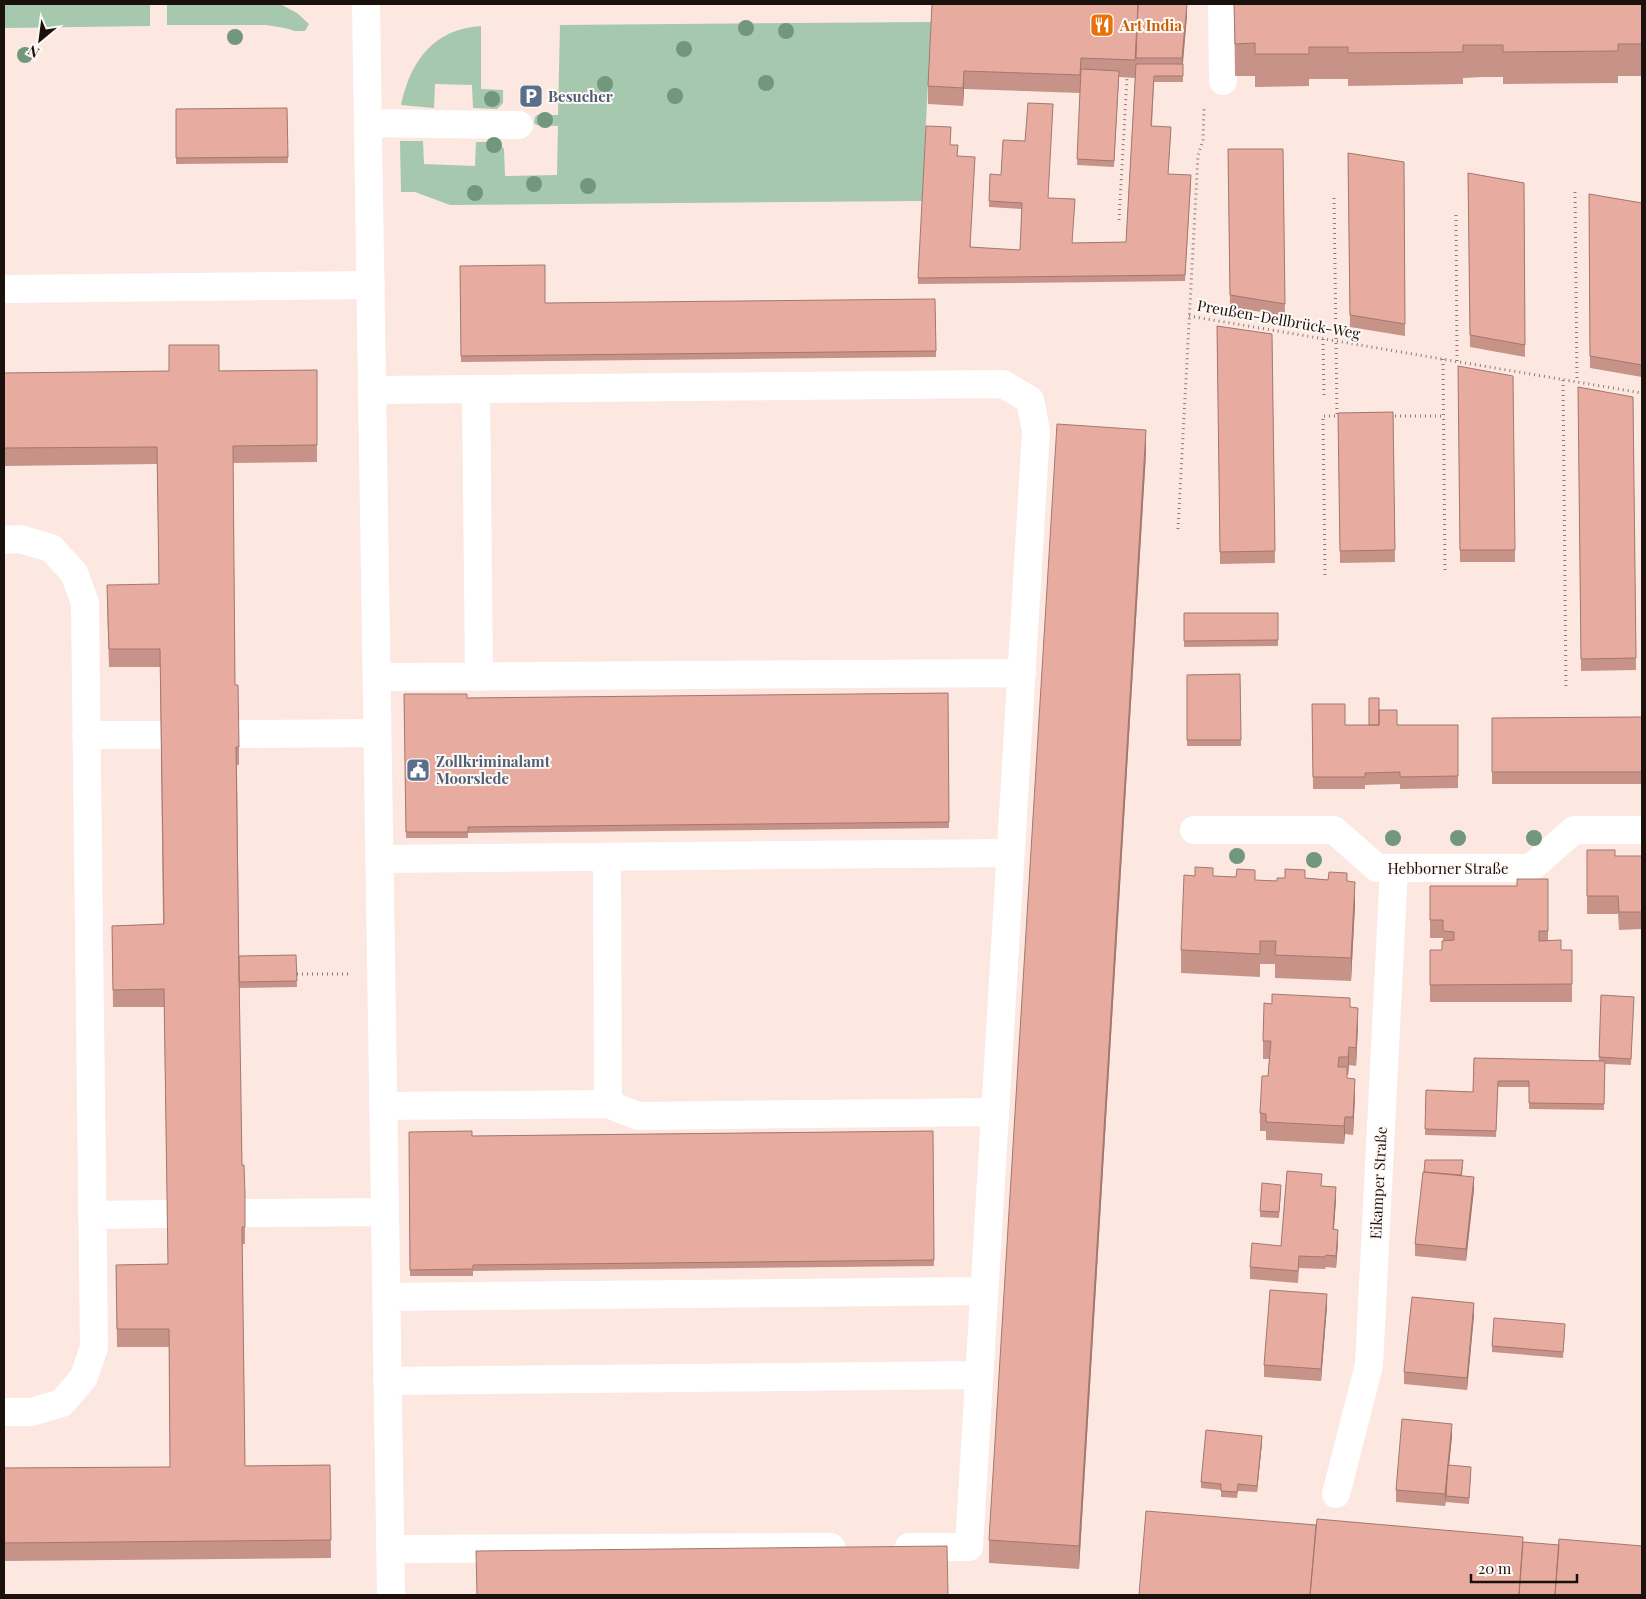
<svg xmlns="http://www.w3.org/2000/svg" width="1646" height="1599" viewBox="0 0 1646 1599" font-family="'Playfair Display',serif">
	<rect width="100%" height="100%" fill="#fce8e1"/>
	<path fill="#a5c8ae" d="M150,4V26L4,28V5Z
		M167,4H280L297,13L309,24L305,31H295L285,28L266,25H167Z
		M931,22L922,201L450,205L415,192H401L400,141H423L424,164L475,166L476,142H498L504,149L505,176L557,175L558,126L537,125L534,123L535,117L537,115H558L560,25Z
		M481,26V89L503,90V103L497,109L473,108L472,85L435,84L434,108L401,105C410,62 433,29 481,26Z"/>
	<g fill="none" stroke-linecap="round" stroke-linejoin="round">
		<path stroke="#8a7b76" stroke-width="3" stroke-dasharray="1 4" stroke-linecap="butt" d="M1575,192L1577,382
			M1456,215L1457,362
			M1119,220L1127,78
			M1189,316L1642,393
			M1323,339L1324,396
			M1443,359L1445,574
			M1563,380L1566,688
			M1390,416H1443
			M1178,529L1198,155L1203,140L1204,107
			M1325,575L1323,416H1337L1334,194
			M297,974H350"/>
		<path stroke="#fff" stroke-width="28" d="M366,4L391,1595
			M1222,4L1223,81
			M368,123L519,125
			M4,289L371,285
			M476,389L479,677
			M372,390L1003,384L1030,400L1036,431L969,1547H909
			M4,540L20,539L51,548L74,573L85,603L94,1347L84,1377L62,1403L31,1412H4
			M377,677L1022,673
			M238,734L377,733
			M86,735H161
			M1194,830H1334L1377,868H1531L1574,830H1642
			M607,857L608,1104
			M379,859L1011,853
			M383,1106L608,1104L638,1116L995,1112
			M245,1213L385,1212
			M92,1215L167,1214
			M386,1297L984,1291
			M387,1381L979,1375
			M1336,1494L1369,1365L1394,868
			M390,1549L831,1547"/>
	</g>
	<g fill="#71977c">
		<circle cx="746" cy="28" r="8"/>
		<circle cx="786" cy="31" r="8"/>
		<circle cx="235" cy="37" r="8"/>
		<circle cx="684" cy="49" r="8"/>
		<circle cx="25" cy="55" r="8"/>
		<circle cx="766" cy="83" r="8"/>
		<circle cx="605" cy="84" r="8"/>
		<circle cx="675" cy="96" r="8"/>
		<circle cx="492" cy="99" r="8"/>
		<circle cx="545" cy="120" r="8"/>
		<circle cx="494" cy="145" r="8"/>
		<circle cx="534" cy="184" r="8"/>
		<circle cx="588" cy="186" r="8"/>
		<circle cx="475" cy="193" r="8"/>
		<circle cx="1393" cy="838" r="8"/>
		<circle cx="1458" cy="838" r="8"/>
		<circle cx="1534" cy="838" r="8"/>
		<circle cx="1237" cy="856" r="8"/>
		<circle cx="1314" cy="860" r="8"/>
	</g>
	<path fill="#c79389" d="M932,4L1187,15L1183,64V82H1154L1152,126L1171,133L1168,174L1191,181L1185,281L918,284V278L950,145L958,156L971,247L1020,250L1022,209L989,207L990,174L1048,198L1073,243L1126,242L1135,78L1119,77L1114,167L1077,165L1080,93L964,89L963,106L928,104V86Z
		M1234,4H1642V76H1618V83L1503,84V77H1483L1463,78V84L1348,86V79H1309V86L1255,87V76H1235Z
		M287,108L288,163L176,164V109Z
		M1228,149H1283L1285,316L1230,307Z
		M1348,153L1404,162L1405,336L1350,327Z
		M1468,173L1524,183L1525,357L1470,347Z
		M1589,194L1642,203V377L1590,368Z
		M460,266L545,303L936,351V357L461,362Z
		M1217,326L1272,334L1275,563L1220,564Z
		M1458,366L1515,550V562H1460Z
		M317,370V462L233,463L235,685L239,747V765H237L239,956L296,955L297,987L239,988L242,1165L245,1196V1244H242L245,1466L330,1465L331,1558L4,1561V1468L170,1467L169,1347H117L116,1265L168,1264L164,1007H113L112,926L163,924L160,667H109L107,603L159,584L157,464L4,466V373Z
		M1578,387L1633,397L1636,670L1581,671Z
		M1393,412L1395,562L1340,563L1338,413Z
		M1146,453L1079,1569L989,1563V1540Z
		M1184,613H1278V646L1184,647Z
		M1240,674L1241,746H1187V675Z
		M948,693L949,828L468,833V838H406L404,694L467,698Z
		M1312,704L1345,725H1458V788L1400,789V784L1365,785V789H1313Z
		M1642,717V784H1492V718Z
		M1587,850L1615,856H1642V929L1619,930L1618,914H1587Z
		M1213,876L1255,880L1277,881L1305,878L1347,881L1355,905L1351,981L1275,978V964H1260V977L1181,973V950Z
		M1548,879V940L1561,950H1572V1002H1430V950H1442L1443,941V938H1430V886H1517Z
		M1601,995L1634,997L1631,1065L1605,1064L1604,1110L1529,1109V1087H1498L1496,1137L1425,1135L1426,1090L1473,1092L1474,1058L1599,1061Z
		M1350,1007L1358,1025L1356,1066L1349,1065L1348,1075H1347V1078L1355,1096L1353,1135L1345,1134L1344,1144L1266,1140V1131H1260V1113L1268,1076L1269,1059H1263V1041Z
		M933,1131L934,1266L473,1271V1276H410L409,1132L472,1136Z
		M1463,1166L1462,1175L1474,1189L1466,1261L1415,1256V1244Z
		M1322,1186L1336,1199L1334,1229L1338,1242L1336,1268L1326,1267L1325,1269L1299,1268L1298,1283L1250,1279V1267L1281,1246Z
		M1281,1191L1279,1218L1260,1217V1211Z
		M1327,1306L1321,1381L1264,1377V1365Z
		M1474,1315L1467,1390L1404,1384V1372Z
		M1565,1330L1563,1358L1492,1352V1346Z
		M1452,1436L1449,1465L1471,1473L1469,1504L1446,1502V1499L1445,1506L1396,1502V1490Z
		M1262,1442L1257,1492L1238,1491L1237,1498L1221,1497V1490L1201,1488V1482Z"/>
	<path fill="#a2786f" d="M1187,4V15L1182,70V58Z
		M964,71V89L963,106V88Z
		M1146,430V453L1079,1569V1546Z
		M1355,882V905L1351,981V958Z
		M1358,1008V1025L1356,1066V1048Z
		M1349,1047V1065L1348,1075V1057Z
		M1355,1079V1096L1353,1135V1117Z
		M1345,1117V1134L1344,1144V1126Z
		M1474,1177V1189L1466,1261V1249Z
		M1336,1187V1199L1333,1241V1229Z
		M1338,1230V1242L1336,1268V1256Z
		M1327,1294V1306L1321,1381V1369Z
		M1474,1303V1315L1467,1390V1378Z
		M1452,1424V1436L1445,1506V1494Z
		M1262,1436V1442L1257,1492V1486Z"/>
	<path fill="#e7ab9f" stroke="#a2786f" d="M932,4H1138L1135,60L1081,58L1080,75L964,71L963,88L928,86Z
		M1138,4H1187L1182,58H1136Z
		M1234,4H1642V44H1618V51L1503,52V45H1463V52L1348,53V47H1309V54H1255V43L1235,44Z
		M1136,64H1183V76H1154L1151,126L1171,127L1168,174L1191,175L1185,275L918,278L926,126L951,127L950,145H958L957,156L975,157L970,247L1020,250L1022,203L989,201L990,174L1001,175L1003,140L1025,141L1028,103L1053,104L1048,198L1075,199L1072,243L1126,242Z
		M1081,69L1119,71L1114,161L1077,159Z
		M287,108L288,157L176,158V109Z
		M1228,149H1283L1285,304L1230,295Z
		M1348,153L1404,162L1405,324L1350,315Z
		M1468,173L1524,183L1525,345L1470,335Z
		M1589,194L1642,203V365L1590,356Z
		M545,265V303L935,299L936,351L461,356L460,266Z
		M1217,326L1272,334L1275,551L1220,552Z
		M169,345H219V371L317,370V445L233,446L235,685H238L239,747H236L239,970L242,1165H244L245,1196V1227H242L245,1466L330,1465L331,1540L4,1543V1468L170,1467L169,1329H117L116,1265L168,1264L164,989L113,990L112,926L164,924L160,649H109L107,585L159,584L157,447L4,448V373L169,371Z
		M1458,366L1513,376L1515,550H1460Z
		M1578,387L1633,397L1636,658L1581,659Z
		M1393,412L1395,550L1340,551L1338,413Z
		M1057,424L1146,430L1079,1546L989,1540Z
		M1184,613H1278V640L1184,641Z
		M1240,674L1241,740H1187V675Z
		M948,693L949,822L468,827V832H406L404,694H467V698Z
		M1369,698H1379V725H1369Z
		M1312,704H1345V725H1379V710H1397V725H1458V776L1400,777V772L1365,773V777H1313Z
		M1642,717V772H1492V718Z
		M1587,850H1615V856H1642V912H1619L1618,896H1587Z
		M1195,867L1213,868V876L1236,877L1237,869L1255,870V880L1277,881V878H1285V869L1305,870V878L1328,880L1329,872L1347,873V881L1355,882L1351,958L1275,955L1276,941H1260V954L1181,950L1184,875L1195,876Z
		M1517,879H1548V931H1539V941L1561,940V950H1572V984L1430,985V950H1442V941L1454,940V932L1443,931V920H1430V886H1517Z
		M296,955L297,981L239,982V956Z
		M1272,994L1350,998V1007L1358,1008L1356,1048L1349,1047L1348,1057H1339L1338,1067H1347V1078L1355,1079L1353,1117H1345L1344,1126L1266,1122V1114L1260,1113L1262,1076H1268L1271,1041H1263L1264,1003L1272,1004Z
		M1601,995L1634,997L1631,1059L1599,1057Z
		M1474,1058L1605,1061L1604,1104L1529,1103V1081H1498L1496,1131L1425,1129L1426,1090L1473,1092Z
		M472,1131V1136L933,1131L934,1260L473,1265V1269L410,1270L409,1132Z
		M1425,1160H1463L1461,1175L1424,1172Z
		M1287,1171L1322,1174L1321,1186L1336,1187L1333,1229L1338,1230L1336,1256L1326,1255L1325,1257L1299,1256L1298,1271L1250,1267L1252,1243L1281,1246Z
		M1423,1172L1474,1177L1466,1249L1415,1244Z
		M1262,1183L1281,1185L1279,1212L1260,1211Z
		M1270,1290L1327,1294L1321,1369L1264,1365Z
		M1412,1297L1474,1303L1467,1378L1404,1372Z
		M1494,1318L1565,1324L1563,1352L1492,1346Z
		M1402,1419L1452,1424L1445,1494L1396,1490Z
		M1206,1430L1262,1436L1257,1486L1238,1484L1237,1492L1221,1491V1484L1201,1482Z
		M1448,1465L1471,1467L1469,1498L1446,1496Z
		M1146,1511L1316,1525L1310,1595H1139Z
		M1317,1519L1523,1537L1519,1595H1310Z
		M1559,1539L1642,1546V1595H1555Z
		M1523,1542L1559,1545L1555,1595H1519Z
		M947,1546L948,1595H477L476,1551Z"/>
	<defs>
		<g id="restaurant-square" transform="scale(1.25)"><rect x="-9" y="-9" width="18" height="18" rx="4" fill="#e8710a" stroke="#fff9f6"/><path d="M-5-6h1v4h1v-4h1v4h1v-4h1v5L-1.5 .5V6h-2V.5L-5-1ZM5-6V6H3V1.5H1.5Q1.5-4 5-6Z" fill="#fff"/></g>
		<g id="parking-square" transform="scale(1.25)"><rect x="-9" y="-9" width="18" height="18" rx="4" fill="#5c6f8a" stroke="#fff9f6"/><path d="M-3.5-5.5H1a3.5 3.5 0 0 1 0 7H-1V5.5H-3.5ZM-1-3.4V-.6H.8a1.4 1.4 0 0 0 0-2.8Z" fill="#fff"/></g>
		<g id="civic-square" transform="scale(1.25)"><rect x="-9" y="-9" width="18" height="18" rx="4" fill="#5c6f8a" stroke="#fff9f6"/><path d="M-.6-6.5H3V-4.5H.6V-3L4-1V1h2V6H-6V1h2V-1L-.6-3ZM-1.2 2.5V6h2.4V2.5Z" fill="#fff"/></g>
	</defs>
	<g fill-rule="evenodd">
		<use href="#restaurant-square" x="1102" y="25"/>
		<use href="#parking-square" x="531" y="96"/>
		<use href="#civic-square" x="418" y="770"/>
	</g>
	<g text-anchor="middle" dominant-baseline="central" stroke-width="4" stroke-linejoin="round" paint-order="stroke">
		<g font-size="15" font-weight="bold" fill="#c56008" stroke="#fff9f6" text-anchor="start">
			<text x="1120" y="25">Art India</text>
		</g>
		<g font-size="15" font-weight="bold" fill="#4e5e75" stroke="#fff9f6" text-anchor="start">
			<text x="548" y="96">Besucher</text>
			<text x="436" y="761">Zollkriminalamt<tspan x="436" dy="17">Moorslede</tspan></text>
		</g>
		<g font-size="15" fill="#1a100c" stroke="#fff9f6">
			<text transform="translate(1279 319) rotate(10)">Preußen-Dellbrück-Weg</text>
			<text x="1448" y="868">Hebborner Straße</text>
			<text transform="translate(1378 1183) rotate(-87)">Eikamper Straße</text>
		</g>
	</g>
	<rect width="1646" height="1599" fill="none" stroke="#1a100c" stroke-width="10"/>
	<g transform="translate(40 40) rotate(209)" stroke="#fff9f6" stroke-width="4" paint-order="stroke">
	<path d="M0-4L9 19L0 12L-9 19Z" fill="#1a100c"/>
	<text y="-8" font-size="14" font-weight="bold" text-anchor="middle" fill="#1a100c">N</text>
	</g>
	<path d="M1471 1574v8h106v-8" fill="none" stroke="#1a100c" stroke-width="2.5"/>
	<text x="1478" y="1574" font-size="15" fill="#1a100c" stroke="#fff9f6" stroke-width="4" paint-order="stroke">20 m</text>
</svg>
